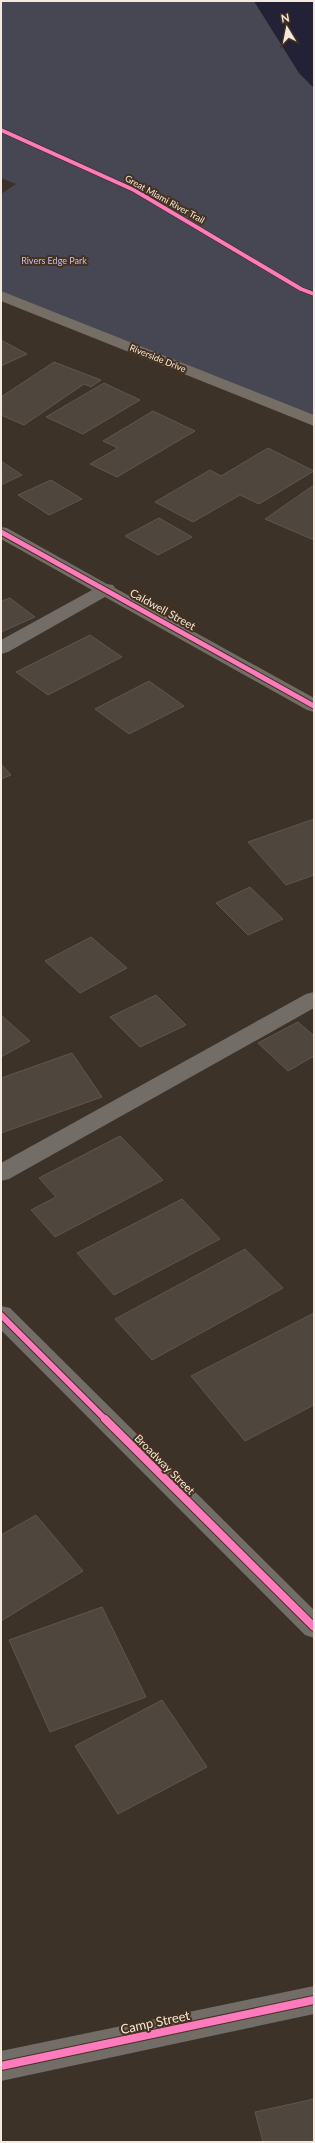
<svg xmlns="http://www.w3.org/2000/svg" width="315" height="2143" viewBox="0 0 315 2143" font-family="Lato,sans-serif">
	<rect width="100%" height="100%" fill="#3d3227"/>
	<path fill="#474754" d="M1,1H254L299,73L314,88V421L1,296V194L16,184L1,178Z"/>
	<path fill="#222135" d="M254,1H314V88L299,73Z"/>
	<path fill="#4f463e" stroke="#5f564e" d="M1,340L27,354L1,366Z
		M54,362L101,380L91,387L84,384L24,425L1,415V397Z
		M104,383L140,400L83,434L46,417Z
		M153,411L195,431L117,477L90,464L118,448L103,441Z
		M268,448L314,471L259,504L240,495L193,522L155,502L210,470L221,476Z
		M1,461L22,475L1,485Z
		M51,480L82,499L49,515L18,495Z
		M314,485V540L265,519Z
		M159,518L192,537L158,555L125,536Z
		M10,598L35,617L1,632V601Z
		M90,635L122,657L48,695L16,672Z
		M149,681L184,706L129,734L95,709Z
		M1,764L11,775L1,779Z
		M314,819V875L286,885L248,842Z
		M250,887L283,919L248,935L216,903Z
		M91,937L127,968L80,993L45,961Z
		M156,995L186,1025L140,1047L110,1017Z
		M1,1015L30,1041L1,1057Z
		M298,1022L314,1036V1056L288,1071L258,1043Z
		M72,1053L102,1097L1,1133V1078Z
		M120,1136L163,1180L55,1237L31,1210L56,1197L39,1178Z
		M182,1199L220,1239L114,1295L77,1253Z
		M245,1249L283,1288L152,1360L115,1319Z
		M314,1313V1405L245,1441L191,1376Z
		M36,1515L83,1571L1,1621V1535Z
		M102,1607L146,1697L50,1732L9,1640Z
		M162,1700L207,1767L118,1814L75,1746Z
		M314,2099V2142H263L255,2112Z"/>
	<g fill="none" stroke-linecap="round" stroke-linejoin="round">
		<path fill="#736d68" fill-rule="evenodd" d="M1,527L7,528L107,584L113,585L115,588L314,698V712L307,710L105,597L8,652L1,654V640L92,590L1,539Z
			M314,992V1008L9,1179L1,1181V1163L306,994Z
			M1,1306L10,1308L314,1610V1638L305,1635L1,1330Z
			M314,1986V2014L1,2081V2051Z"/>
		<path fill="#746e65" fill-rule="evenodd" d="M1,291L314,415V426L1,301Z"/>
		<g stroke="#45311f" stroke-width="5.5">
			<path id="cycleway-far3" d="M1,130L134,190L301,289L314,294"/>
		</g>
		<g stroke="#45311f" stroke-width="7">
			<path id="cycleway-far2" d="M1,532L314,706"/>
		</g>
		<g stroke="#45311f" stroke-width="8">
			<path id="cycleway-far1" d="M1,1315L106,1420"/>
		</g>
		<g stroke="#45311f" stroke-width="10">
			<path id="cycleway" d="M105,1419L314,1627
				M1,2066L314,2000"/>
		</g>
		<use href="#cycleway-far3" stroke="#fd7abc" stroke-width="4"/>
		<use href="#cycleway-far2" stroke="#fd7abc" stroke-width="5"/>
		<use href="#cycleway-far1" stroke="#fd7abc" stroke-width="6"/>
		<use href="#cycleway" stroke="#fd7abc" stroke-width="8"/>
	</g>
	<g text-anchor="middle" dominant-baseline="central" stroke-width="4" stroke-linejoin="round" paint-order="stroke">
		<g font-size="9" fill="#f5e8dd" stroke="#45311f">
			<text transform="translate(165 199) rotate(29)">Great Miami River Trail</text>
			<text transform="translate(158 358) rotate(22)">Riverside Drive</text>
		</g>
		<g font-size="9" fill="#bec0f4" stroke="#45311f">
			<text x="54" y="260">Rivers Edge Park</text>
		</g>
		<g font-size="11" fill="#f5e8dd" stroke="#45311f">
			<text transform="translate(163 609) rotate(29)">Caldwell Street</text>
			<text transform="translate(165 1464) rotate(45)">Broadway Street</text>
		</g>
		<g font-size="13" fill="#f5e8dd" stroke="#45311f">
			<text transform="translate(155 2022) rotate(-12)">Camp Street</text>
		</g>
	</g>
	<rect width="315" height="2143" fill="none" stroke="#f5e8dd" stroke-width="4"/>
	<g transform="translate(287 28) rotate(350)" stroke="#45311f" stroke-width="3" paint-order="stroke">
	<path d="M0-3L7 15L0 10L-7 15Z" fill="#f5e8dd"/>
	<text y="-6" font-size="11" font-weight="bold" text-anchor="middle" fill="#f5e8dd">N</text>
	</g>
</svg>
